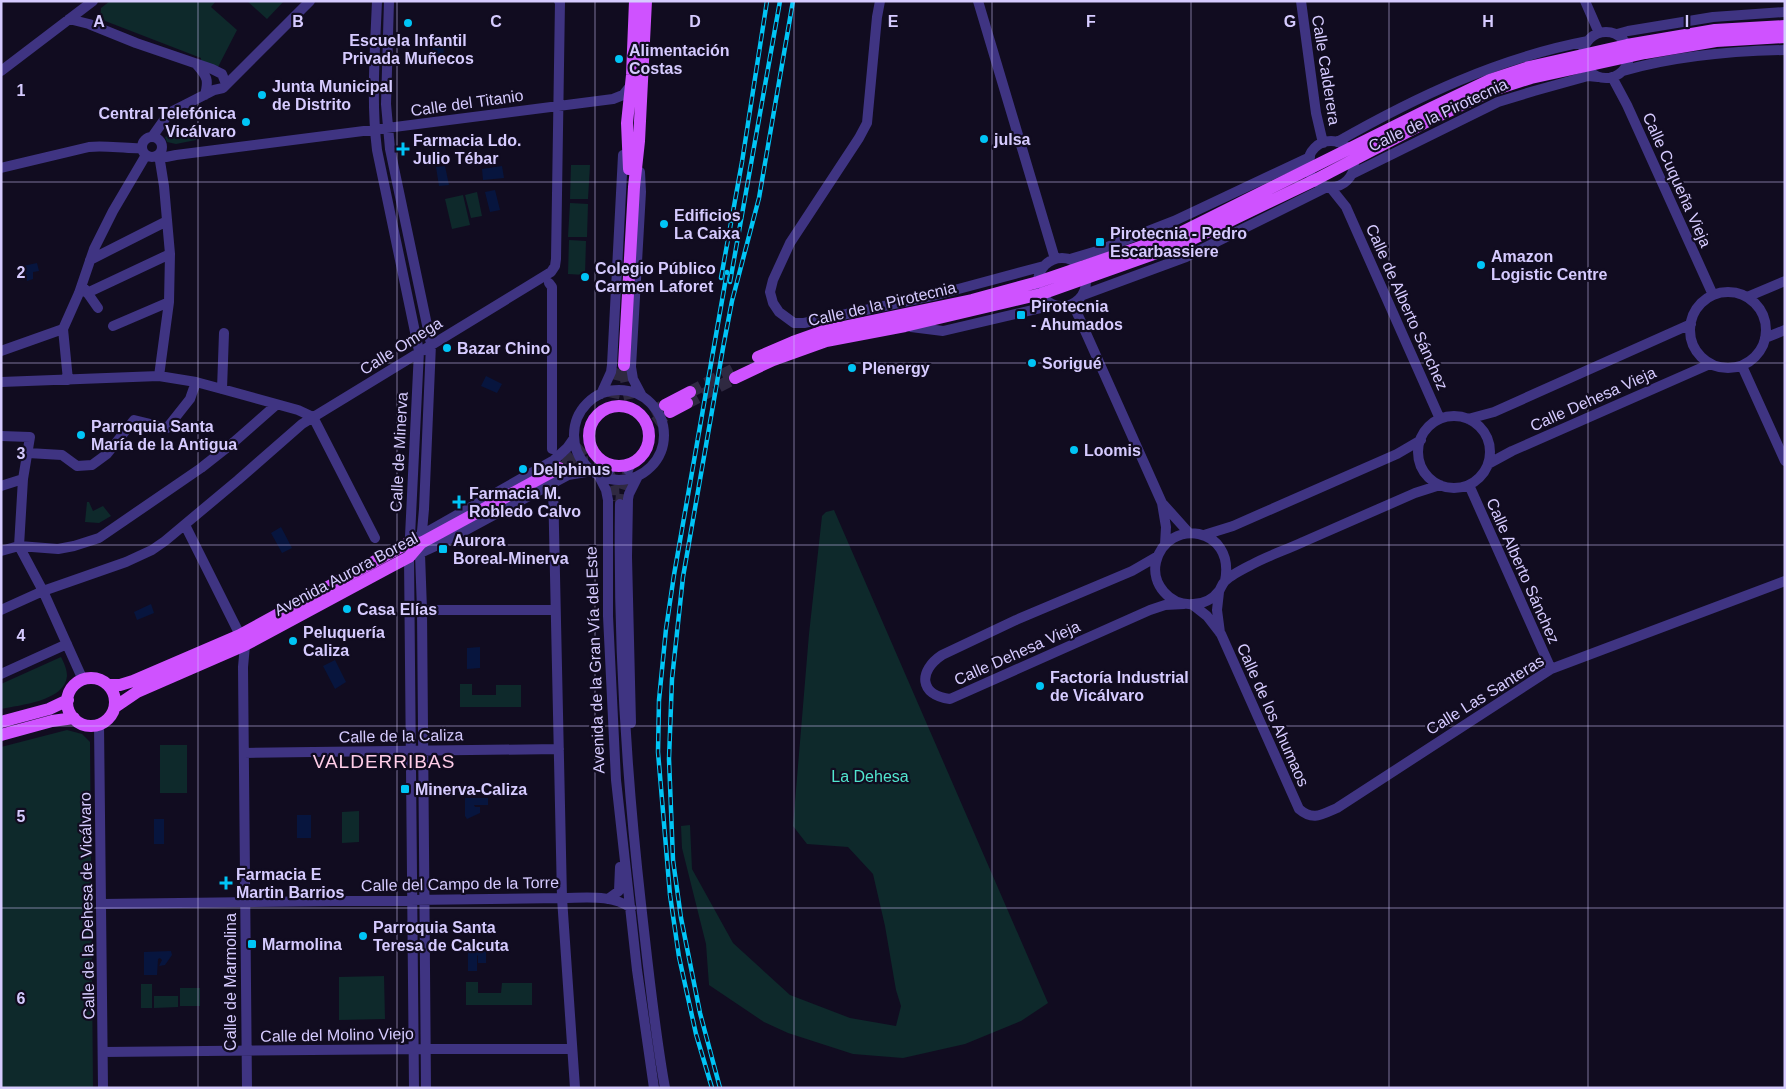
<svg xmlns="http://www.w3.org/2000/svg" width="1786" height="1089" viewBox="0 0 1786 1089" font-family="Arial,sans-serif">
	<rect width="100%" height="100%" fill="#110c20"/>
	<path fill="#0e292b" d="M110,1H216L211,7L237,30L218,67L201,61V58L100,19L101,8Z
		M247,1H284L267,19Z
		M193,125L196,140L176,144L167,142L165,137Z
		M571,165H590L588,199H570Z
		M477,192L482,216L471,218L465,195Z
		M463,195L470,225L452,229L445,199Z
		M570,203L588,204L587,237H568Z
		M569,240L586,241L585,275L568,274Z
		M87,502H89L93,511L103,506L111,516L99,523L85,522Z
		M834,510L1048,1003L1021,1021L965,1044L903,1058L853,1054L788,1033L764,1022L709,985L706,944L682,848L681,826L690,825L692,869L733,943L790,995L850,1018L896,1026L901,1006L896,990L885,926L873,874L848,847L807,844L793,826L809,634L822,516L826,512Z
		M61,657C64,663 67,669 67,676C65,701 20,705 1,709V684Z
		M460,684H472V695H496V685H521V707H460Z
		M67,730L82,734L90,742L93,1088H1V747Z
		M160,745H187V793H160Z
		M359,811V842L342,843V812Z
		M384,976L385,1019L339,1020V977Z
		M466,982H478V993H501L502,983H532V1005H466Z
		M141,984H152V1008H141Z
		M180,988H200V1006H180Z
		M154,996H178V1007L154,1008Z"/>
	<path fill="#07153e" d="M433,43H444L443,64H432Z
		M445,166L449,185L439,186L436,167Z
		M502,166L504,178L483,180L482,169Z
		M495,190L500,210L490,212L485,192Z
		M37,263L39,271L33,272V279L27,281L23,266Z
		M486,376L502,384L497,393L481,386Z
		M281,527L292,548L282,553L271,533Z
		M151,604L154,613L137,620L134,612Z
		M480,647V668L467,669V648Z
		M335,660L346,682L335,689L323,666Z
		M465,798H488V805H474L475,807H480V813L467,819L465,816Z
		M297,815H311V838H297Z
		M154,819H164V844H154Z
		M468,947H486V963H478V956L477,955V971H468Z
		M171,951L172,955L165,965L159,966L162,960L160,958L158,959L157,975H144V952Z"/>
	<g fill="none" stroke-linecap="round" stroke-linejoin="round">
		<path stroke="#2f2941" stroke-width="10" stroke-dasharray="10 5" stroke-linecap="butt" d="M609,471L614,486L615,501
			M620,504L621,493L628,470"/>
		<path stroke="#2f2941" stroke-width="12" stroke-dasharray="12 6" stroke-linecap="butt" d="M624,370L630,399
			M690,392L736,368
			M613,398L621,364
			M687,403L735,378
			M651,412L665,405
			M655,423L670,412
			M565,464L584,448
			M559,468L575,463L593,462"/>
		<path stroke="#3f3482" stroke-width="10" d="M377,1C375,51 371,101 377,150L419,351L409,557L414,1088
			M389,1L386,104L390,149L431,344L424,509L420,554L422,610L426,1088
			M880,1L877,17L867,123L859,138L790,243L773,280L770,292L773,303L779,312L794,323H804L936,295L1044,266
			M978,1L1055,259
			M1301,1L1316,113L1323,143
			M1585,1L1599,33
			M69,19L89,24L136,43L212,69L222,74L226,84
			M1583 55a23 23 0 1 1 46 0a23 23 0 1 1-46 0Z
			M1617,34L1628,31L1713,17L1785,12
			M197,65C207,77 209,79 205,95
			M1,71L93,1
			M1623,71C1675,56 1731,51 1785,50
			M1612,77L1627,105L1713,295
			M142 147a10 10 0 1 1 20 0a10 10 0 1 1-20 0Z
			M152,137L169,113L214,90L223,88L310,1
			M1308 164a23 23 0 1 1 46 0a23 23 0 1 1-46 0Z
			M1337,142C1416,97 1498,58 1588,41
			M160,154L166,157L176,155L613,99L623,95L631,85
			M158,155L160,161L164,186L170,254L169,302L159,376
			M1,168L89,147C107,145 124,149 142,148
			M640,172L641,192L631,367L633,379L642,396
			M1352,174L1498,102L1534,91L1588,76L1598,77
			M1330,187L1346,207L1440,419
			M1038 282a24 24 0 1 1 48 0a24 24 0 1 1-48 0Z
			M1070,259L1097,251L1174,221L1310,157
			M90,260L167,221
			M549,283L552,287V449
			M84,288L98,308
			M1690 330a38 38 0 1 1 76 0a38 38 0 1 1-76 0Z
			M87,293L170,254
			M1083,295L1186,257L1327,187
			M1747,297L1785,281
			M1073,304L1162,503L1166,527L1165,545
			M113,326L169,302
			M911,327L943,331L1054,305
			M63,329L68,380
			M1765,338L1785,330
			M1,351L63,329L79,293L94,249L113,211L146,155
			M1742,366L1785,461
			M1,382L159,376L196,382L222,389L298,410L313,417
			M222,389L224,333
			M574 435a45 45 0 1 1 90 0a45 45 0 1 1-90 0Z
			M601,394L611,372L612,365L623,155
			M1418 452a36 36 0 1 1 72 0a36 36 0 1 1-72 0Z
			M313,417L375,538
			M1468,419L1494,412L1691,324
			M1,436L30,437L23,479L19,546
			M28,453L62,455L77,466L92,465L107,454L134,420L167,428L190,399L196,382
			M606,463L609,471
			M1488,464L1512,451L1710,364
			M628,470L631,463
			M599,476L606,490L608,500V616L616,780L637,970L654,1088
			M553,483L562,898L575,1088
			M1469,485L1551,669
			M1,486L23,479
			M620,504C618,638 626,771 641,904C648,965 654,1027 665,1088
			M1163,504L1189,533
			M185,525L240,635
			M1204,535L1233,526L1397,454L1421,440
			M418,537L554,460L567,448L574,438
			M19,546L43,591L83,680
			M1,551L19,546L58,549L74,546L99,538L201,468L234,442L276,405
			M416,555L440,544L568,475L592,471
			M1158,556L1132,571L1016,620L942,655C918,671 919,695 950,699L1150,610L1165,605L1184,604
			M1225,581C1236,526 1167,517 1156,562C1151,584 1170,606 1193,604C1203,604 1213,599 1219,591C1221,588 1222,584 1225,581C1231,575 1243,569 1251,565C1267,556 1286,550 1303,542C1340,526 1377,510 1415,493L1440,485
			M1219,592L1217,610L1220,633
			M1193,605L1207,616L1221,634L1299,809C1313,821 1321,815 1337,808L1551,669L1785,581
			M1,610L43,591L126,562L152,550L165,541L238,480L302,424L551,272L555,266L556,259L560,1H559
			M422,610H555
			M245,645L243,667L247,1088
			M1,674L67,644
			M631,723L627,557L628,499L629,494L638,476
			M99,724L103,1088
			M244,753L559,749
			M608,899L619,891L620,867
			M102,904L562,898C585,898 612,894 631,908
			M103,1052L426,1049H572"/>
		<path stroke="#cf52ff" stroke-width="12" d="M629,169L627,123L632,75L635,1
			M758,357L793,342L824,331L972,300L1038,282L1178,234L1431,108L1490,80L1529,67L1627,45L1715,30L1785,26
			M624,365L634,187L639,141L646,1
			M735,378L773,360L826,341L905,326L1041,294L1182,244L1315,180L1434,118L1493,90L1531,78L1645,53L1716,41L1785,37
			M665,405L690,392
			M589 436a30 30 0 1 1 60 0a30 30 0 1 1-60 0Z
			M670,412L687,403
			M67 702a24 24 0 1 1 48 0a24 24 0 1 1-48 0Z
			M108,685H120L133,681L240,635L410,542L421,543
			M115,707L137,692L245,645L390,567L409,557L421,543L559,468
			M1,722L49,709L68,700
			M1,735L52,721L74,718"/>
		<g stroke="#00c5f6" stroke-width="4.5">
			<path id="rail" d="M721,278L742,162L767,1
				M730,282L780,1
				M712,1088L696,1034L679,957L670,895L658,752L659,700L666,629L674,575L727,272
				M720,1088L700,1013L681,918L673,860L669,759L672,679L683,577L723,348L732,301L759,198L793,1"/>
		</g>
		<use href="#rail" stroke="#110c20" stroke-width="2.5" stroke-dasharray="8" stroke-linecap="butt"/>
	</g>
	<path fill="none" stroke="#d6cbff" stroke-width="1" stroke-opacity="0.55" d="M198,1V1088M397,1V1088M595,1V1088M794,1V1088M992,1V1088M1191,1V1088M1389,1V1088M1588,1V1088M1,182H1785M1,363H1785M1,545H1785M1,726H1785M1,908H1785"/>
	<g fill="#00c5f6" stroke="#110c20" stroke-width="2">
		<circle cx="408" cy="23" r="5"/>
		<circle cx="619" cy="59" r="5"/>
		<circle cx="262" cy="95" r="5"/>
		<circle cx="246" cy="122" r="5"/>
		<circle cx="984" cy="139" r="5"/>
		<path d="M400.5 141.5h5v5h5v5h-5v5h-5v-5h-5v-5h5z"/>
		<circle cx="664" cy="224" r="5"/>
		<rect x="1095" y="237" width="10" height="10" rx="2.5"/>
		<circle cx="1481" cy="265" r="5"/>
		<circle cx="585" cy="277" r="5"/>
		<rect x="1016" y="310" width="10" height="10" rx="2.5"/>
		<circle cx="447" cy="348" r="5"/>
		<circle cx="1032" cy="363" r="5"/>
		<circle cx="852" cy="368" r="5"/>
		<circle cx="81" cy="435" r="5"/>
		<circle cx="1074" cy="450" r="5"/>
		<circle cx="523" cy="469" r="5"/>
		<path d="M456.5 494.5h5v5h5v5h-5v5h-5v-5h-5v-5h5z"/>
		<rect x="438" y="544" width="10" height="10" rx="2.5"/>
		<circle cx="347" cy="609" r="5"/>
		<circle cx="293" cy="641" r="5"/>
		<circle cx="1040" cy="686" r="5"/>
		<rect x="400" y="784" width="10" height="10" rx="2.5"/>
		<path d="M223.5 875.5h5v5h5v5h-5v5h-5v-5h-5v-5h5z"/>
		<circle cx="363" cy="936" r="5"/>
		<rect x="247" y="939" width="10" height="10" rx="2.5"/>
	</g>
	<g text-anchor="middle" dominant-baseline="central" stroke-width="4.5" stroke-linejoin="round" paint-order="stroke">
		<g font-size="16" font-weight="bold" fill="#d6cbff" stroke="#110c20" text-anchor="start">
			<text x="408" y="40" text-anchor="middle">Escuela Infantil<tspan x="408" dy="18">Privada Muñecos</tspan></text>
			<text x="629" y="50">Alimentación<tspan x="629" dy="18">Costas</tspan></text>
			<text x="272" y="86">Junta Municipal<tspan x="272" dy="18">de Distrito</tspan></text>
			<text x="236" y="113" text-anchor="end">Central Telefónica<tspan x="236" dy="18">Vicálvaro</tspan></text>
			<text x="994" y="139">julsa</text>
			<text x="413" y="140">Farmacia Ldo.<tspan x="413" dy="18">Julio Tébar</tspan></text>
			<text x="674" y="215">Edificios<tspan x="674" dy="18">La Caixa</tspan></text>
			<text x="1110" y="233">Pirotecnia - Pedro<tspan x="1110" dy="18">Escarbassiere</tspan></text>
			<text x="1491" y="256">Amazon<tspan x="1491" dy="18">Logistic Centre</tspan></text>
			<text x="595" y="268">Colegio Público<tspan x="595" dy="18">Carmen Laforet</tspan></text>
			<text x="1031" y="306">Pirotecnia<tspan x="1031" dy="18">- Ahumados</tspan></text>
			<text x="457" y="348">Bazar Chino</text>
			<text x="1042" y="363">Sorigué</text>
			<text x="862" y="368">Plenergy</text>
			<text x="91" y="426">Parroquia Santa<tspan x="91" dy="18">María de la Antigua</tspan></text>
			<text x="1084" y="450">Loomis</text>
			<text x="533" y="469">Delphinus</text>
			<text x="469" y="493">Farmacia M.<tspan x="469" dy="18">Robledo Calvo</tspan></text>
			<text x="453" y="540">Aurora<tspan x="453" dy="18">Boreal-Minerva</tspan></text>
			<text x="357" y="609">Casa Elías</text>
			<text x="303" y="632">Peluquería<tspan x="303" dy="18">Caliza</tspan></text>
			<text x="1050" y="677">Factoría Industrial<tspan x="1050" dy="18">de Vicálvaro</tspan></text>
			<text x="415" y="789">Minerva-Caliza</text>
			<text x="236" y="874">Farmacia E<tspan x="236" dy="18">Martin Barrios</tspan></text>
			<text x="373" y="927">Parroquia Santa<tspan x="373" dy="18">Teresa de Calcuta</tspan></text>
			<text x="262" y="944">Marmolina</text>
		</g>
		<g font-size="16" fill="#d6cbff" stroke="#110c20">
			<text transform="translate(1326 70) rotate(81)">Calle Calderera</text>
			<text transform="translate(467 103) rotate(-8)">Calle del Titanio</text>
			<text transform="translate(1438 115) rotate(-25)">Calle de la Pirotecnia</text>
			<text transform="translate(1677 180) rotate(66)">Calle Cuqueña Vieja</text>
			<text transform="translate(882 304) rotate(-13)">Calle de la Pirotecnia</text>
			<text transform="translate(1407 307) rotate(66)">Calle de Alberto Sánchez</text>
			<text transform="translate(401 346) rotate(-32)">Calle Omega</text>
			<text transform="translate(1593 399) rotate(-24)">Calle Dehesa Vieja</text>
			<text transform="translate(399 452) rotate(-87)">Calle de Minerva</text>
			<text transform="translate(1523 571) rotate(66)">Calle Alberto Sánchez</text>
			<text transform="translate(346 574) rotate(-28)">Avenida Aurora Boreal</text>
			<text transform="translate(1017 653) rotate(-24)">Calle Dehesa Vieja</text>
			<text transform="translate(595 660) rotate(-92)">Avenida de la Gran Vía del Este</text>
			<text transform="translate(1485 695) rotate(-32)">Calle Las Santeras</text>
			<text transform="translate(1273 715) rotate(66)">Calle de los Ahumaos</text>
			<text transform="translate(401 736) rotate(-1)">Calle de la Caliza</text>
			<text transform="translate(460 884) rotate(-1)">Calle del Campo de la Torre</text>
			<text transform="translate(87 906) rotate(-91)">Calle de la Dehesa de Vicálvaro</text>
			<text transform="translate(230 982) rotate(-90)">Calle de Marmolina</text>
			<text transform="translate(337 1035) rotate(-1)">Calle del Molino Viejo</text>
		</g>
		<g font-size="16" fill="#51e5ce" stroke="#110c20">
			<text x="870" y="776">La Dehesa</text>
		</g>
		<g font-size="19" letter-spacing="1" fill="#ffcde8" stroke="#110c20">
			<text x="384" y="761">VALDERRIBAS</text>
		</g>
	</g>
	<g font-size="16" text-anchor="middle" font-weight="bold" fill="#d6cbff" stroke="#110c20" stroke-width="4.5" stroke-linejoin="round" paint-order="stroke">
		<text x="99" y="27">A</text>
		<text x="298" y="27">B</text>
		<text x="496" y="27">C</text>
		<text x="695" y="27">D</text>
		<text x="893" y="27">E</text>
		<text x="1091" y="27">F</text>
		<text x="1290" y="27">G</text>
		<text x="1488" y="27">H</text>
		<text x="1687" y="27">I</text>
		<text x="21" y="96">1</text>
		<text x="21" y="278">2</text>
		<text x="21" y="459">3</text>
		<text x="21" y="641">4</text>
		<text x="21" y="822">5</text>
		<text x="21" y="1004">6</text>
	</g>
	<rect width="1786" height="1089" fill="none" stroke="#d6cbff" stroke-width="5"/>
</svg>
